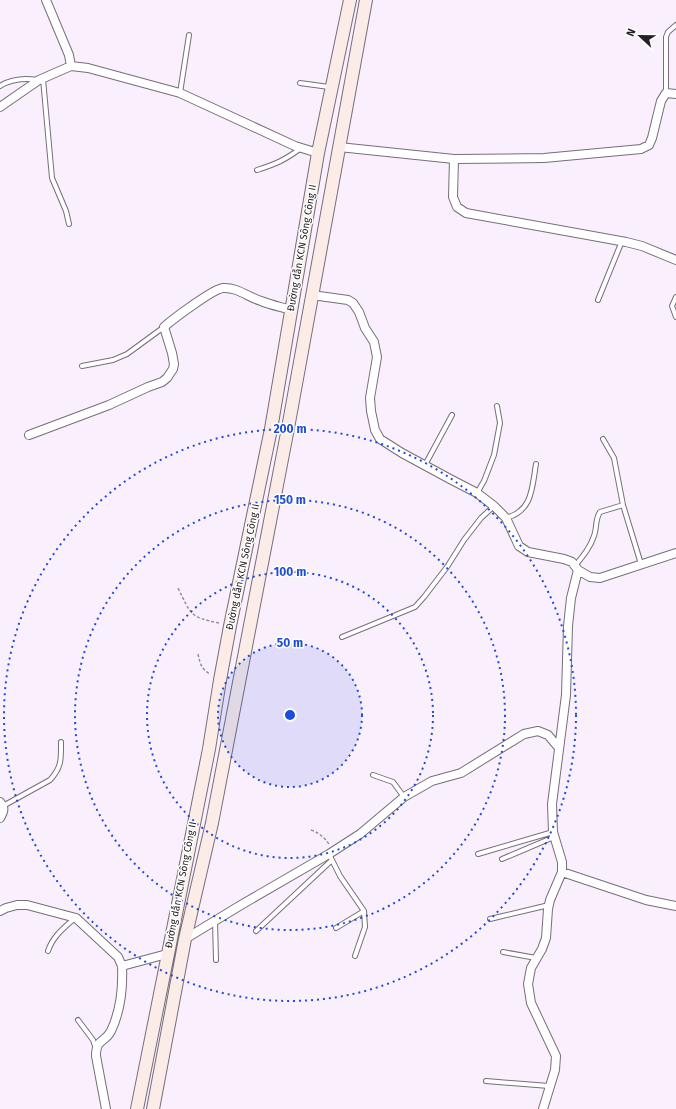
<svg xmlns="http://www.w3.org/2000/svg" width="676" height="1109" viewBox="0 0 676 1109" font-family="'Fira Sans',sans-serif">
	<rect width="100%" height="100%" fill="#faf0fd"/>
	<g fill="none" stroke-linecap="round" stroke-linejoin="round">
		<g stroke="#776d7b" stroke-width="6">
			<path id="lane" d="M43,79L52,178L66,211L69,224
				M300,83L329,87
				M0,86C11,79 26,78 38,80
				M180,93L189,35
				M666,93V37L668,32L676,25
				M257,170C276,164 285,160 301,148
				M676,297L672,306L676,317
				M598,300L622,241
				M82,366L113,360L127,354L164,327
				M603,439L614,458L623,505L641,564
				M425,465L452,415
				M477,493L484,481L494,455L500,423L497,406
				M506,518C533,511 532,487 536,464
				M575,566C583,556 590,548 594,536C597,528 595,519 600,512L623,505
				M342,637L415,607L424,597L447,567L464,540L481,518L494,506
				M373,775L393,782L404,797
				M3,806L50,780C62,767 61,759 61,742
				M329,854L340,876L364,911L365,927L355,956
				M478,854L553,832
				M502,859L554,837
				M490,919L549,905
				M215,921L216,960
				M336,928L364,911
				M256,931L332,860
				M48,951C53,936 64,928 75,918
				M503,952L536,958
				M78,1020L93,1040L96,1049
				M486,1081L549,1086"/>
		</g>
		<g stroke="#776d7b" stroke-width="10">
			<path id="street" d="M46,0L69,55L71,66
				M0,107L39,80L71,66L88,68L180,93L295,146L318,153
				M339,147L454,159L544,158L641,149L649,145L652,138L661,101L666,93L676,94
				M454,159L453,197L457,207L466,213L626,242L642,246L676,260
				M312,295L348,300L353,303L359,312L365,328L374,342L377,357L370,398L371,411L375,430L380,439L402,453L450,479L477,493L494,506L506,518L519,546L528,552L564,559L572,562L578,570L590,577L600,578L676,553
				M29,435L109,405L148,387L162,382L167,378L173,369L174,364L172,353L164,327C173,319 213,289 223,288C237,287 248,297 261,301C271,305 281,307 291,310
				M0,802C5,808 4,811 0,818
				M562,872L646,900L676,906
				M0,911L6,908L17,905H27L76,918L118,957L122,966L167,954
				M185,939L241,905L329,854L360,834L404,797L432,781L461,773L524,734L538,731L548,735L559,748
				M106,1109L96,1056C96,1038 105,1043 111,1031C121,1010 123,988 122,966
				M543,1109L555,1070L556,1056L531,1003L528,984L531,968L542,949L546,938L548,909L550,900L562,872V862L553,832L552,804L566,695L568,626L571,598L578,570"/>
		</g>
		<g stroke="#776d7b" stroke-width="14">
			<path id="secondary" d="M137,1109L209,749L220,680L230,626L271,429L318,153L350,0
				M153,1109L185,939L212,823L288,428L366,0"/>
		</g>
		<path stroke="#968f99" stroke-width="1.5" stroke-dasharray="3 2" stroke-linecap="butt" d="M178,588C191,614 189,617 219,623
			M198,654C200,663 201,669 210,674
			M311,830C319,833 324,837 329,844"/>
		<use href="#lane" stroke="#fff" stroke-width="4"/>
		<use href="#street" stroke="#fff" stroke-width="8"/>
		<use href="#secondary" stroke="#fbece7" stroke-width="12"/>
	</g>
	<circle cx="290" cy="715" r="72" fill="#1d4ed8" fill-opacity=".12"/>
	<g fill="none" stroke="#1d4ed8" stroke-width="2" stroke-dasharray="2 4">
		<circle cx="290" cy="715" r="72"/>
		<circle cx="290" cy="715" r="143"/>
		<circle cx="290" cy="715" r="215"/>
		<circle cx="290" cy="715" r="286"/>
	</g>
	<g text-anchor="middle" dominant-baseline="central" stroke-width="3" stroke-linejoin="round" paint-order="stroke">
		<g font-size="10" fill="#242026" stroke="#fff">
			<text transform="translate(302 248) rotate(-80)">Đường dẫn KCN Sông Công II</text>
			<text transform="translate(243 567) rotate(-78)">Đường dẫn KCN Sông Công II</text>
			<text transform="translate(181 885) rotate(-79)">Đường dẫn KCN Sông Công II</text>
		</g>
	</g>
	<circle cx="290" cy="715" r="6" fill="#1d4ed8" stroke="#fff" stroke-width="2"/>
	<g font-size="12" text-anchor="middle" font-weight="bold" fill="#1d4ed8" stroke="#fff" stroke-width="3" stroke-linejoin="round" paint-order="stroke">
		<text x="290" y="433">200 m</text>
		<text x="290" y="504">150 m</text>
		<text x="290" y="576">100 m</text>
		<text x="290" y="647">50 m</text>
	</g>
	<g transform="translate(640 36) rotate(292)" stroke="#ffffff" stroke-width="3" paint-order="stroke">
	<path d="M0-3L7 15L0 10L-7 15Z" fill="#242026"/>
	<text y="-6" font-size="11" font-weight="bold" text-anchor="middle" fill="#242026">N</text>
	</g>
</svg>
